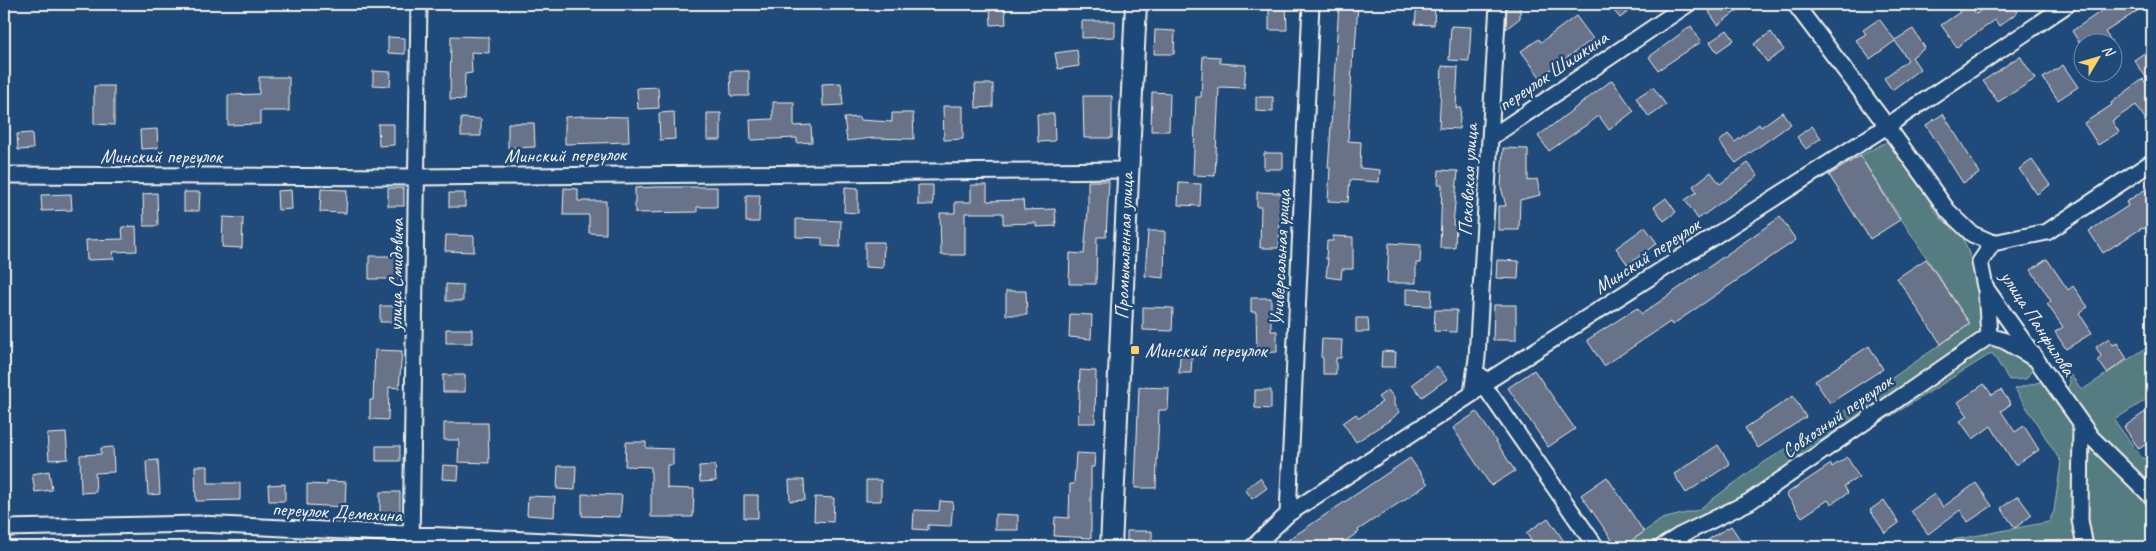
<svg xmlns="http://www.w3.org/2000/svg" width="2156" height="551" viewBox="0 0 2156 551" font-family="Caveat,sans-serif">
	<rect width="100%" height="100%" fill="#1f4a7a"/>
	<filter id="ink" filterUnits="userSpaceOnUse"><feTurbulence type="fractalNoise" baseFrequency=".02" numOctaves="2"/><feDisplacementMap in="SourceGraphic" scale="10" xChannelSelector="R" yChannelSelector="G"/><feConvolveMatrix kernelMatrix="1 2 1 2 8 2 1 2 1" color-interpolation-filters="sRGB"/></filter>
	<g filter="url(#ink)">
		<path fill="#557b80" stroke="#a4b6b4" d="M1888,141L1929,199L1934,210L1942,220L1953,227L1963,238L1979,280L1984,331L1761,491L1694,522L1649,547H1622L1662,519L1698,510L1755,468L1830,421L1970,324L1860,156Z
			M1987,342L1996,343L2032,363L2033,368L2026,379L2009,380L1992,353L1761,497Z
			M2152,344V396L2114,420L2143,459L2152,454V492L2126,469L2064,395L2070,383L2067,370L2082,390Z
			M2050,379L2152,497V547H1915L2049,522L2054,511L2061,462L2015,389Z"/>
		<path fill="#687288" stroke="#f4f1e8" d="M1269,4H1286L1287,30H1269Z
			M1339,4H1358L1355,50L1353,49L1348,141L1361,142L1360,168L1380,170L1379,182L1350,180L1348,202L1328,201L1330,168H1328L1330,141Z
			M1417,4H1435L1434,25L1415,24Z
			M1507,4H1520V18L1506,29Z
			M1608,4H1638L1620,18Z
			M1720,4H1746L1718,25L1709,12Z
			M1954,4H1969L1976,14L1990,4H2011L2018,12L1999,26L1995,20L1957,47L1941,25L1960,12Z
			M2107,4H2148L2105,32L2112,42H2079L2072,31L2103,10L2101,8Z
			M990,7H1005L1006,24L991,25Z
			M1576,16L1593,39L1540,77L1521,51L1539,39L1541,42Z
			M1879,19L1895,40L1913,29L1925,48L1912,57L1920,69L1892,90L1884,78L1908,60L1895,41L1870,59L1856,40L1866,34L1863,30Z
			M1082,21H1115V37L1082,38Z
			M1451,26L1471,27L1469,61L1449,60Z
			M1691,26L1701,42L1658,70L1649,57Z
			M1155,30L1175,31L1174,54H1154Z
			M1727,30L1734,40L1717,52L1710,42Z
			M1771,32L1784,50L1767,62L1754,44Z
			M451,36L489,37V53L471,52L472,73L465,74L464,100L450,99Z
			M388,37L405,38V54L388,53Z
			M2152,48V86L2134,60Z
			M1077,50L1079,66L1058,69L1055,53Z
			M1203,56L1220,57V63L1246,65L1244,88L1219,87L1215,176L1193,175L1196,97H1201Z
			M2020,56L2035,79L1998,102L1983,81Z
			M2063,65L2078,87L2058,100L2043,78Z
			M1442,66L1458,67L1456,108H1461L1459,129L1439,128Z
			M373,71L391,72L390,86L373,85Z
			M730,71H749V96H731Z
			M259,77H289V111H260V124L228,125V95L259,94Z
			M2143,79L2152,93V129L2136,105L2112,121L2119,132L2098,145L2084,123L2112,105L2111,103Z
			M1612,80L1634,111L1609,130L1599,116L1549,151L1538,136Z
			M841,83L843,105L823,106L822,84Z
			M975,84H993V107L976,108Z
			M94,86H114V125L94,124Z
			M658,87L659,108L638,109L637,88Z
			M1653,87L1666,105L1649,117L1636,98Z
			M1152,92L1170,93L1169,131H1151Z
			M1083,96H1112V138H1084Z
			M1256,97H1273V112L1256,111Z
			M773,102H794V126L811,125L812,142L797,143V138L751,140L750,120L773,119Z
			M943,106H963V139L944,140Z
			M674,112L675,139L660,140L659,113Z
			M1782,112L1791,124L1736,163L1719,142L1728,134L1735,142L1759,124L1761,127Z
			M707,113H721V140H707Z
			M892,113H913L914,139L873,138L847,141L844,118L859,117L860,120L892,122Z
			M1037,114H1054L1055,141L1038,142Z
			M1943,114L1980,173L1963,183L1926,125Z
			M583,116L628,117L629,142L565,144V117Z
			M461,118L481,119V136H461Z
			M508,123H534L535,147L508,148Z
			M378,124H394V145L379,146Z
			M1812,126L1821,138L1806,149L1797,137Z
			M157,129L158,148L141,149L140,130Z
			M32,133L33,149L18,150L17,134Z
			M1503,148L1528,149V181L1537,179L1540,195L1520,200L1519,230H1498V206H1506L1501,187Z
			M1264,153H1283V169H1264Z
			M1860,156L1900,220L1870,239L1829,175Z
			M2032,160L2050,185L2037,194L2019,169Z
			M1748,163L1758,176L1698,219L1685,200L1697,192L1693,186L1711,172L1720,184Z
			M1439,170L1458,171L1453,225H1456L1455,248H1440L1442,184H1438Z
			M1088,181H1109L1106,237H1097L1096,284H1069L1070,253L1084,254L1088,211Z
			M1179,183L1201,184L1200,206L1178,205Z
			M918,185H933V205H918Z
			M971,185H987V201L1023,200L1024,210L1055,209L1056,226L1036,227V223L1003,224V213H965V255H941L940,213H955V202H971Z
			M2152,185V224L2143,229L2142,228L2103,253L2089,231L2128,206L2126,202Z
			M656,187H717V207H697V212L635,213V188Z
			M845,187L858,188V213L844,212Z
			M388,188H404V206H388Z
			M564,188L578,189V201H606V234L589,233V215H563Z
			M321,189L347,190L346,213L320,212Z
			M291,190L292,209L278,210L277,191Z
			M184,192H200L199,211H184Z
			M1257,192L1281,193L1279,248H1260L1261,207H1257Z
			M157,193L158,226H144L143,194Z
			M449,193H465V207H449Z
			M71,194L72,210L42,211L41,195Z
			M746,195H760L759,222H746Z
			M1666,198L1676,212L1664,221L1654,207Z
			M223,217L243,218L242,248L222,247Z
			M1780,217L1796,240L1672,325L1670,322L1604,366L1587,340L1637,308L1642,314Z
			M796,219L841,221L840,247L822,246V238L796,237Z
			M136,226L137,251L113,252L114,259L87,260L86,240L123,239L122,227Z
			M1645,227L1657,243L1628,265L1616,248Z
			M1148,231H1165L1164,278L1145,276Z
			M446,235L474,236V252L445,251Z
			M1333,236L1353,237V269H1342L1341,279L1326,277L1328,259H1326L1327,241H1333Z
			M865,242H884L883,268L865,267Z
			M1389,243L1421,245L1420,263H1416V283H1387Z
			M369,256H402V279H369Z
			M1926,259L1970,324L1941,344L1897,278Z
			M2047,259L2068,290L2073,286L2088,307L2079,313L2092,333L2066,349L2055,332L2063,327L2047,304L2051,301L2031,270Z
			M1497,260L1519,261L1518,279L1496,278Z
			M446,284L463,285V301H446Z
			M1406,289L1432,290L1431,306L1406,305Z
			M1006,291H1026L1027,315H1006Z
			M1251,298H1271V331H1277V352L1257,353L1256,312H1251Z
			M1494,305H1516V340H1493Z
			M380,306H402V322H380Z
			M1143,307L1173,308L1172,331L1143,330Z
			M1435,310H1457L1456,332L1434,331Z
			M1070,314L1092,315L1091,339L1069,337Z
			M1356,318H1368L1369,332H1356Z
			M446,329H472V343H446Z
			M2109,338L2113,345L2117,343L2127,359L2107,373L2098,360L2101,356L2096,347Z
			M1322,339L1342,340L1341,358H1336V374H1323V358L1321,357Z
			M1869,346L1883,369L1830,403L1815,381Z
			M375,350L402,351L399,388L389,387L388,420L370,419V400H373Z
			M1382,351L1396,352L1395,367H1381Z
			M1180,356L1192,357L1191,373H1179Z
			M1437,366L1447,379L1422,397L1412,384Z
			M1080,370L1096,371L1095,423H1078Z
			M1534,370L1575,429L1548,447L1508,388Z
			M443,375H465V392H443Z
			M1984,384L1992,395L2001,390L2011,404L2001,411L2015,432L2024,426L2039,450L2015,465L1991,426L1973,439L1960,421L1968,416L1958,402Z
			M1139,387L1169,388L1168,410H1159L1156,488H1135Z
			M1255,390H1271V409L1255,408Z
			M1388,390L1394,398V405L1399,412L1393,418L1356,442L1343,423L1356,414L1359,418L1382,402L1378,397Z
			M1793,396L1806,417L1758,448L1745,428Z
			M1477,412L1515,471L1491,486L1453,428Z
			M2145,412L2152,423V440L2139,449L2124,427Z
			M444,423H488L489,463L458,462L459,440H444Z
			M66,433L68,459L49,460L47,434Z
			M626,442H646V448L673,449V465H667V488L694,489L693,517H651V467L625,466Z
			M1718,445L1730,464L1686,493L1674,474Z
			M376,446H400V461H376Z
			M113,447L114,472L95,473L96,492L81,493L80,455L101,454V448Z
			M1076,453L1095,454L1094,467H1091V538L1054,536L1055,517L1069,518L1070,484H1074Z
			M1847,457L1859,477L1844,486L1848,493L1831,504L1828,500L1802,517L1786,494L1831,464L1832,467Z
			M1410,458L1428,484L1358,530L1359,532L1336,547H1293L1288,540Z
			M158,460L160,494L148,495L146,461Z
			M443,465L459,466L458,480L442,479Z
			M715,465L716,481L700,482L699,466Z
			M195,466H208V483H240V500L196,501Z
			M558,466H576L575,490L557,489Z
			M49,471L52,490L35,492L32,474Z
			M1607,477L1644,532L1622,547H1617L1581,495Z
			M1260,478L1267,488L1252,499L1245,489Z
			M789,480H804L805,500L790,501Z
			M866,480H881V501H866Z
			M327,481L346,482L345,507L307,505V484L327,485Z
			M1976,483L1992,506L1968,522L1960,510L1928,534L1911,511L1934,494L1943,507Z
			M285,484V501H269L268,485Z
			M380,492H400V516H380Z
			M582,494L622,495L620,517L582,516Z
			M744,495H758V518H744Z
			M528,496L555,497L554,517L527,515Z
			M2018,496L2032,515L2015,528L2001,508Z
			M815,497L834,498L833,522L814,521Z
			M1884,500L1899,523L1885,533L1870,510Z
			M940,501L953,502L951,526L928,525V530L913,529L914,510L939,511Z
			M995,514L1018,515V530H995Z
			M1548,518L1568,547H1536L1526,533Z
			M1731,526L1745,547H1699L1712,537Z
			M1127,531H1152V547H1127Z"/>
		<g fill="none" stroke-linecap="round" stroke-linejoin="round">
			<g stroke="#f4f1e8" stroke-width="19">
				<path id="minor" d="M1795,4L1887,126L1948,211L1972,234L1993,243L1980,262L1985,287L2091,437L2152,497
					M1490,138L1688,4
					M4,175L418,177L1127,170
					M1993,243L2047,232L2152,162
					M1989,336L2005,341L2032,357
					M1481,376L1483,384L1596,547
					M1472,394L1477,358L1498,4
					M2081,423L2080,520L2085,547
					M1288,514L1311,4
					M4,528L200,524L668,547
					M411,547L419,4
					M1253,547L1288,514L1472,394L1483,384L1887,126L2068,4
					M1662,547L1679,536L1749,502L1989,336L1986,289"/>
			</g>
			<g stroke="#f4f1e8" stroke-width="24">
				<path id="major" d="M1111,547L1136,4"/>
			</g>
			<use href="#minor" stroke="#1f4a7a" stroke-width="15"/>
			<use href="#major" stroke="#1f4a7a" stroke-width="20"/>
		</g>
	</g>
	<rect fill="#ffd166" stroke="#1f4a7a" stroke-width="2" x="1130" y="345" width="10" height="10" rx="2.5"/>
	<g text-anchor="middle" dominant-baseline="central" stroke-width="5" stroke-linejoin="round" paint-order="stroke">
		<g font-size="20" fill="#f4f1e8" stroke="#1f4a7a">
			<text transform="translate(1553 71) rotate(-34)">переулок Шишкина</text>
			<text transform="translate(565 155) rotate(-1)">Минский переулок</text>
			<text x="161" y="156">Минский переулок</text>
			<text transform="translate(1468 180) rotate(-87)">Псковская улица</text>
			<text transform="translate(1124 246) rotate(-88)">Промышленная улица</text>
			<text transform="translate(1647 256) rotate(-33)">Минский переулок</text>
			<text transform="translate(1280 258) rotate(-87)">Универсальная улица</text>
			<text transform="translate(396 275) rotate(-89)">улица Смидовича</text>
			<text transform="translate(2038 323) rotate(57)">улица Панфилова</text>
			<text transform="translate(1837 416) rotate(-35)">Совхозный переулок</text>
			<text transform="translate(337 512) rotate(3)">переулок Демехина</text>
		</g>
		<g font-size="20" fill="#f4f1e8" stroke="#1f4a7a" text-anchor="start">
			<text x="1145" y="350">Минский переулок</text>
		</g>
	</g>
	<rect width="2156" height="551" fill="none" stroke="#1f4a7a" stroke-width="20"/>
	<rect x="10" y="10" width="2136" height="531" fill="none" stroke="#f4f1e8" stroke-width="2" filter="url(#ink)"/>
	<g transform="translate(2098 58) rotate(52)"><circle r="24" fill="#1f4a7a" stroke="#748da6"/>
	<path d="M0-4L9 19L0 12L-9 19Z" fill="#ffd166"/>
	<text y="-8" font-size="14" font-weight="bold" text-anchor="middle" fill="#f4f1e8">N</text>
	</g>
</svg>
